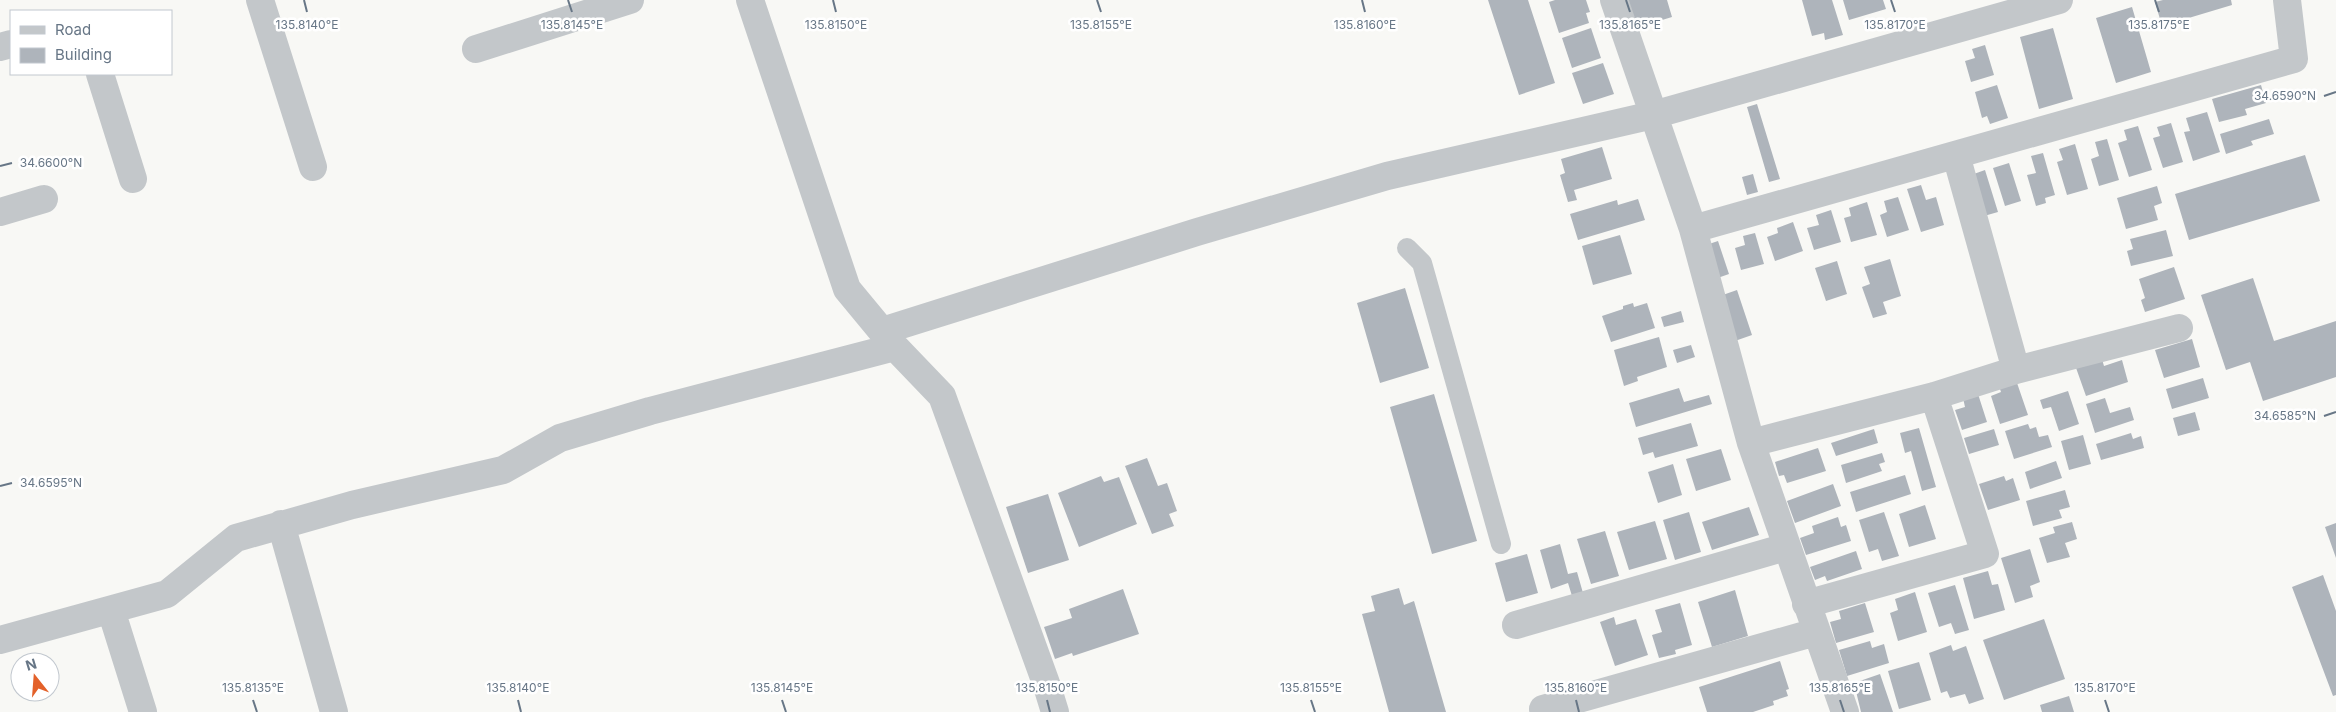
<svg xmlns="http://www.w3.org/2000/svg" width="2336" height="712" viewBox="0 0 2336 712" font-family="Inter,sans-serif">
	<rect width="100%" height="100%" fill="#f8f8f5"/>
	<path fill="#aeb4bb" d="M1488,0H1528L1555,83L1519,95Z
		M1555,0H1586L1590,12L1586,13L1589,23L1559,33L1549,2Z
		M1625,0H1667L1672,17L1629,30Z
		M1802,0H1832L1843,35L1825,40L1824,33L1812,36Z
		M1843,0H1883L1886,9L1849,20Z
		M2163,0H2231L2232,5L2162,26L2155,2Z
		M2132,7L2151,72L2116,83L2096,18Z
		M1591,28L1601,58L1572,68L1562,38Z
		M2053,28L2073,99L2039,109L2020,37Z
		M1985,45L1994,75L1971,82L1965,61L1975,58L1972,49Z
		M1603,63L1614,94L1583,104L1572,73Z
		M1997,85L2008,118L1990,124L1987,116L1982,118L1975,92Z
		M2261,85L2266,103L2245,109L2247,115L2219,122L2212,99Z
		M1757,104L1780,179L1769,182L1747,107Z
		M2207,112L2220,152L2193,161L2184,132L2190,131L2186,118Z
		M2269,119L2274,134L2251,141L2253,145L2226,154L2220,134Z
		M2171,123L2183,162L2163,168L2153,138L2160,136L2157,127Z
		M2138,126L2152,170L2129,177L2118,143L2127,140L2124,130Z
		M2107,139L2119,180L2099,186L2091,159L2099,156L2095,142Z
		M2075,144L2088,189L2067,195L2057,162L2063,160L2059,149Z
		M1602,147L1612,179L1574,190L1577,200L1568,202L1560,175L1565,173L1561,159Z
		M2043,153L2055,195L2045,198L2046,203L2036,206L2027,175L2036,173L2031,156Z
		M2305,155L2320,201L2189,240L2175,194Z
		M2009,163L2021,201L2005,206L1993,168Z
		M1985,170L1998,212L1984,216L1971,175Z
		M1753,174L1758,192L1747,195L1742,177Z
		M1921,185L1926,200L1936,197L1944,225L1921,232L1907,189Z
		M2157,186L2162,203L2154,206L2158,220L2126,229L2117,198Z
		M1898,197L1909,230L1887,237L1880,215L1887,212L1884,201Z
		M1638,199L1645,220L1578,240L1570,214L1617,200L1618,205Z
		M1867,202L1877,235L1851,242L1844,218L1851,216L1849,208Z
		M1831,210L1841,242L1814,250L1807,228L1819,225L1816,215Z
		M1793,222L1803,251L1775,261L1767,237L1778,233L1777,228Z
		M2166,230L2173,256L2131,266L2127,251L2133,249L2130,239Z
		M1755,233L1764,264L1741,270L1735,248L1745,245L1743,236Z
		M1620,235L1632,274L1593,285L1582,246Z
		M1718,241L1729,274L1709,281L1703,246Z
		M1890,259L1901,296L1883,302L1887,314L1873,318L1862,287L1870,284L1864,267Z
		M1837,261L1847,294L1826,301L1815,268Z
		M2174,267L2185,299L2145,312L2141,300L2145,298L2139,279Z
		M2253,278L2274,341L2336,321V377L2263,401L2250,362L2226,370L2201,295Z
		M1405,288L1429,368L1380,383L1357,303Z
		M1737,290L1752,335L1732,342L1717,297Z
		M1633,303L1634,307L1647,303L1655,328L1611,342L1602,316L1623,309V306Z
		M1681,311L1684,322L1664,327L1661,317Z
		M1659,337L1667,367L1637,377L1638,381L1624,386L1614,350Z
		M2192,339L2200,367L2164,378L2155,350Z
		M1691,345L1695,357L1677,363L1673,350Z
		M2101,356L2104,366L2122,360L2128,382L2086,396L2075,365Z
		M2203,378L2209,398L2172,409L2166,389Z
		M2016,380L2028,415L2000,424L1991,396L2001,392L1999,386Z
		M1679,388L1684,402L1709,395L1712,404L1636,427L1629,403Z
		M2068,391L2079,424L2059,431L2051,407L2043,409L2040,400Z
		M1434,394L1477,541L1432,554L1390,407Z
		M1978,394L1987,422L1962,430L1955,410L1965,407L1963,398Z
		M2105,398L2110,413L2130,407L2134,420L2095,433L2086,404Z
		M2195,412L2200,430L2178,436L2173,418Z
		M1691,423L1698,446L1655,458L1653,452L1643,455L1638,438Z
		M2028,424L2030,429L2036,427L2039,437L2048,435L2052,447L2014,459L2005,431Z
		M1919,428L1936,487L1922,491L1911,451L1905,453L1900,433Z
		M1874,429L1878,443L1836,456L1831,443Z
		M1994,429L1999,445L1969,454L1964,438Z
		M2131,433L2133,439L2141,436L2144,448L2101,460L2096,444Z
		M2083,435L2091,464L2069,470L2061,441Z
		M1818,448L1826,471L1787,483L1784,475L1779,476L1775,462Z
		M1721,449L1731,480L1696,491L1686,459Z
		M1882,453L1885,462L1879,464L1882,471L1846,483L1841,465Z
		M1147,458L1158,486L1167,483L1177,511L1169,514L1174,526L1152,534L1125,466Z
		M2056,461L2062,478L2030,489L2025,472Z
		M1673,464L1682,495L1658,503L1648,472Z
		M1905,475L1911,494L1856,512L1850,492Z
		M1101,476L1104,482L1119,477L1137,524L1079,547L1058,493Z
		M2004,476L2006,481L2013,478L2020,500L1988,510L1979,484Z
		M1833,484L1841,506L1795,523L1787,501Z
		M2065,490L2070,507L2059,510L2062,518L2033,526L2026,501Z
		M1048,494L1069,560L1028,573L1006,507Z
		M1925,505L1936,539L1909,547L1899,514Z
		M1749,507L1759,535L1712,550L1702,522Z
		M1689,512L1701,552L1675,560L1663,520Z
		M1884,512L1899,556L1882,561L1878,549L1869,552L1859,520Z
		M1838,517L1841,527L1846,525L1851,541L1806,555L1800,538L1814,533L1812,526Z
		M1655,521L1667,559L1629,570L1617,532Z
		M2072,522L2077,539L2065,543L2070,557L2047,563L2039,538L2055,533L2053,527Z
		M2336,523V558L2325,527Z
		M1605,531L1619,576L1591,584L1577,539Z
		M1560,544L1568,574L1577,572L1583,593L1572,596L1568,583L1551,589L1540,550Z
		M2030,549L2040,582L2030,586L2033,597L2015,603L2001,558Z
		M1856,551L1862,569L1827,581L1825,576L1815,580L1810,567Z
		M1527,554L1538,593L1506,602L1495,563Z
		M1988,571L1992,585L1998,584L2005,610L1974,619L1963,578Z
		M2323,575L2336,611V695L2333,696L2292,587Z
		M1955,585L1969,630L1955,634L1951,623L1939,627L1928,593Z
		M1399,588L1404,605L1414,601L1446,712H1389L1362,614L1375,611L1371,596Z
		M1123,589L1139,634L1073,656L1072,653L1055,659L1044,627L1072,618L1069,609Z
		M1735,590L1748,636L1712,647L1698,602Z
		M1915,592L1927,632L1898,641L1890,613L1898,610L1895,599Z
		M1680,603L1692,645L1675,650L1676,654L1659,658L1652,635L1662,632L1655,610Z
		M1865,603L1874,632L1836,643L1830,622L1841,619L1839,611Z
		M1614,617L1616,625L1636,619L1648,655L1615,666L1600,622Z
		M2044,619L2065,679L2004,700L1983,640Z
		M1870,641L1872,648L1884,644L1889,663L1847,676L1839,650Z
		M1951,645L1953,651L1966,646L1984,699L1969,704L1965,694L1950,698L1947,691L1941,693L1929,653Z
		M1780,661L1789,689L1786,690L1788,696L1773,701L1774,705L1753,712H1707L1699,687Z
		M1919,662L1931,700L1899,709L1888,671Z
		M1880,674L1893,712H1861L1854,683Z
		M2069,696L2074,712H2042L2040,705Z"/>
	<g fill="none" stroke-linecap="round" stroke-linejoin="round">
		<path stroke="#c3c7ca" stroke-width="20" d="M1407,248L1422,263L1501,544"/>
		<path stroke="#c3c7ca" stroke-width="28" d="M260,0L313,167
			M750,0L847,289L895,347L942,396L1047,686L1055,712
			M1614,0L1693,229L1751,443L1845,712
			M0,47L11,44
			M476,49L630,0
			M100,74L133,179
			M1956,155L2016,370
			M0,212L44,199
			M1693,229L2294,59L2287,0
			M882,331L1197,232L1387,176L1653,115L2059,0
			M1751,443L1934,396L2016,370L2179,328
			M281,524L334,712
			M1806,604L1985,554L1934,396
			M111,610L143,712
			M1516,625L1786,547
			M0,640L167,594L236,538L352,505L503,470L560,438L650,411L895,347
			M1543,709L1816,632"/>
	</g>
	<path fill="none" stroke="#677686" stroke-width="2" d="M304,0L307,12M568,0L572,12M833,0L836,12M1097,0L1101,12M1362,0L1365,12M1626,0L1630,12M1891,0L1895,12M2155,0L2159,12M2324,96L2336,92M0,166L12,163M2324,416L2336,412M0,486L12,483M253,700L257,712M518,700L521,712M782,700L786,712M1047,700L1050,712M1311,700L1315,712M1576,700L1579,712M1840,700L1844,712M2105,700L2109,712"/>
	<g font-size="12" text-anchor="middle" fill="#677686" stroke="#fff" stroke-width="5" stroke-linejoin="round" paint-order="stroke">
		<text x="307" y="29">135.8140°E</text>
		<text x="572" y="29">135.8145°E</text>
		<text x="836" y="29">135.8150°E</text>
		<text x="1101" y="29">135.8155°E</text>
		<text x="1365" y="29">135.8160°E</text>
		<text x="1630" y="29">135.8165°E</text>
		<text x="1895" y="29">135.8170°E</text>
		<text x="2159" y="29">135.8175°E</text>
		<text x="2285" y="100">34.6590°N</text>
		<text x="51" y="167">34.6600°N</text>
		<text x="2285" y="420">34.6585°N</text>
		<text x="51" y="487">34.6595°N</text>
		<text x="253" y="692">135.8135°E</text>
		<text x="518" y="692">135.8140°E</text>
		<text x="782" y="692">135.8145°E</text>
		<text x="1047" y="692">135.8150°E</text>
		<text x="1311" y="692">135.8155°E</text>
		<text x="1576" y="692">135.8160°E</text>
		<text x="1840" y="692">135.8165°E</text>
		<text x="2105" y="692">135.8170°E</text>
	</g>
	<rect x="10" y="10" width="162" height="65" fill="#ffffff" stroke="#c2c8cf"/>
	<rect x="20" y="26" width="25" height="8" fill="#c3c7ca" stroke="#c2c8cf"/>
	<text x="55" y="35" font-size="15" fill="#677686">Road</text>
	<rect x="20" y="48" width="25" height="15" fill="#aeb4bb" stroke="#c2c8cf"/>
	<text x="55" y="60" font-size="15" fill="#677686">Building</text>
	<g transform="translate(35 677) rotate(343)"><circle r="24" fill="#ffffff" stroke="#c2c8cf"/>
	<path d="M0-4L9 19L0 12L-9 19Z" fill="#e3612a"/>
	<text y="-8" font-size="14" font-weight="bold" text-anchor="middle" fill="#677686">N</text>
	</g>
</svg>
